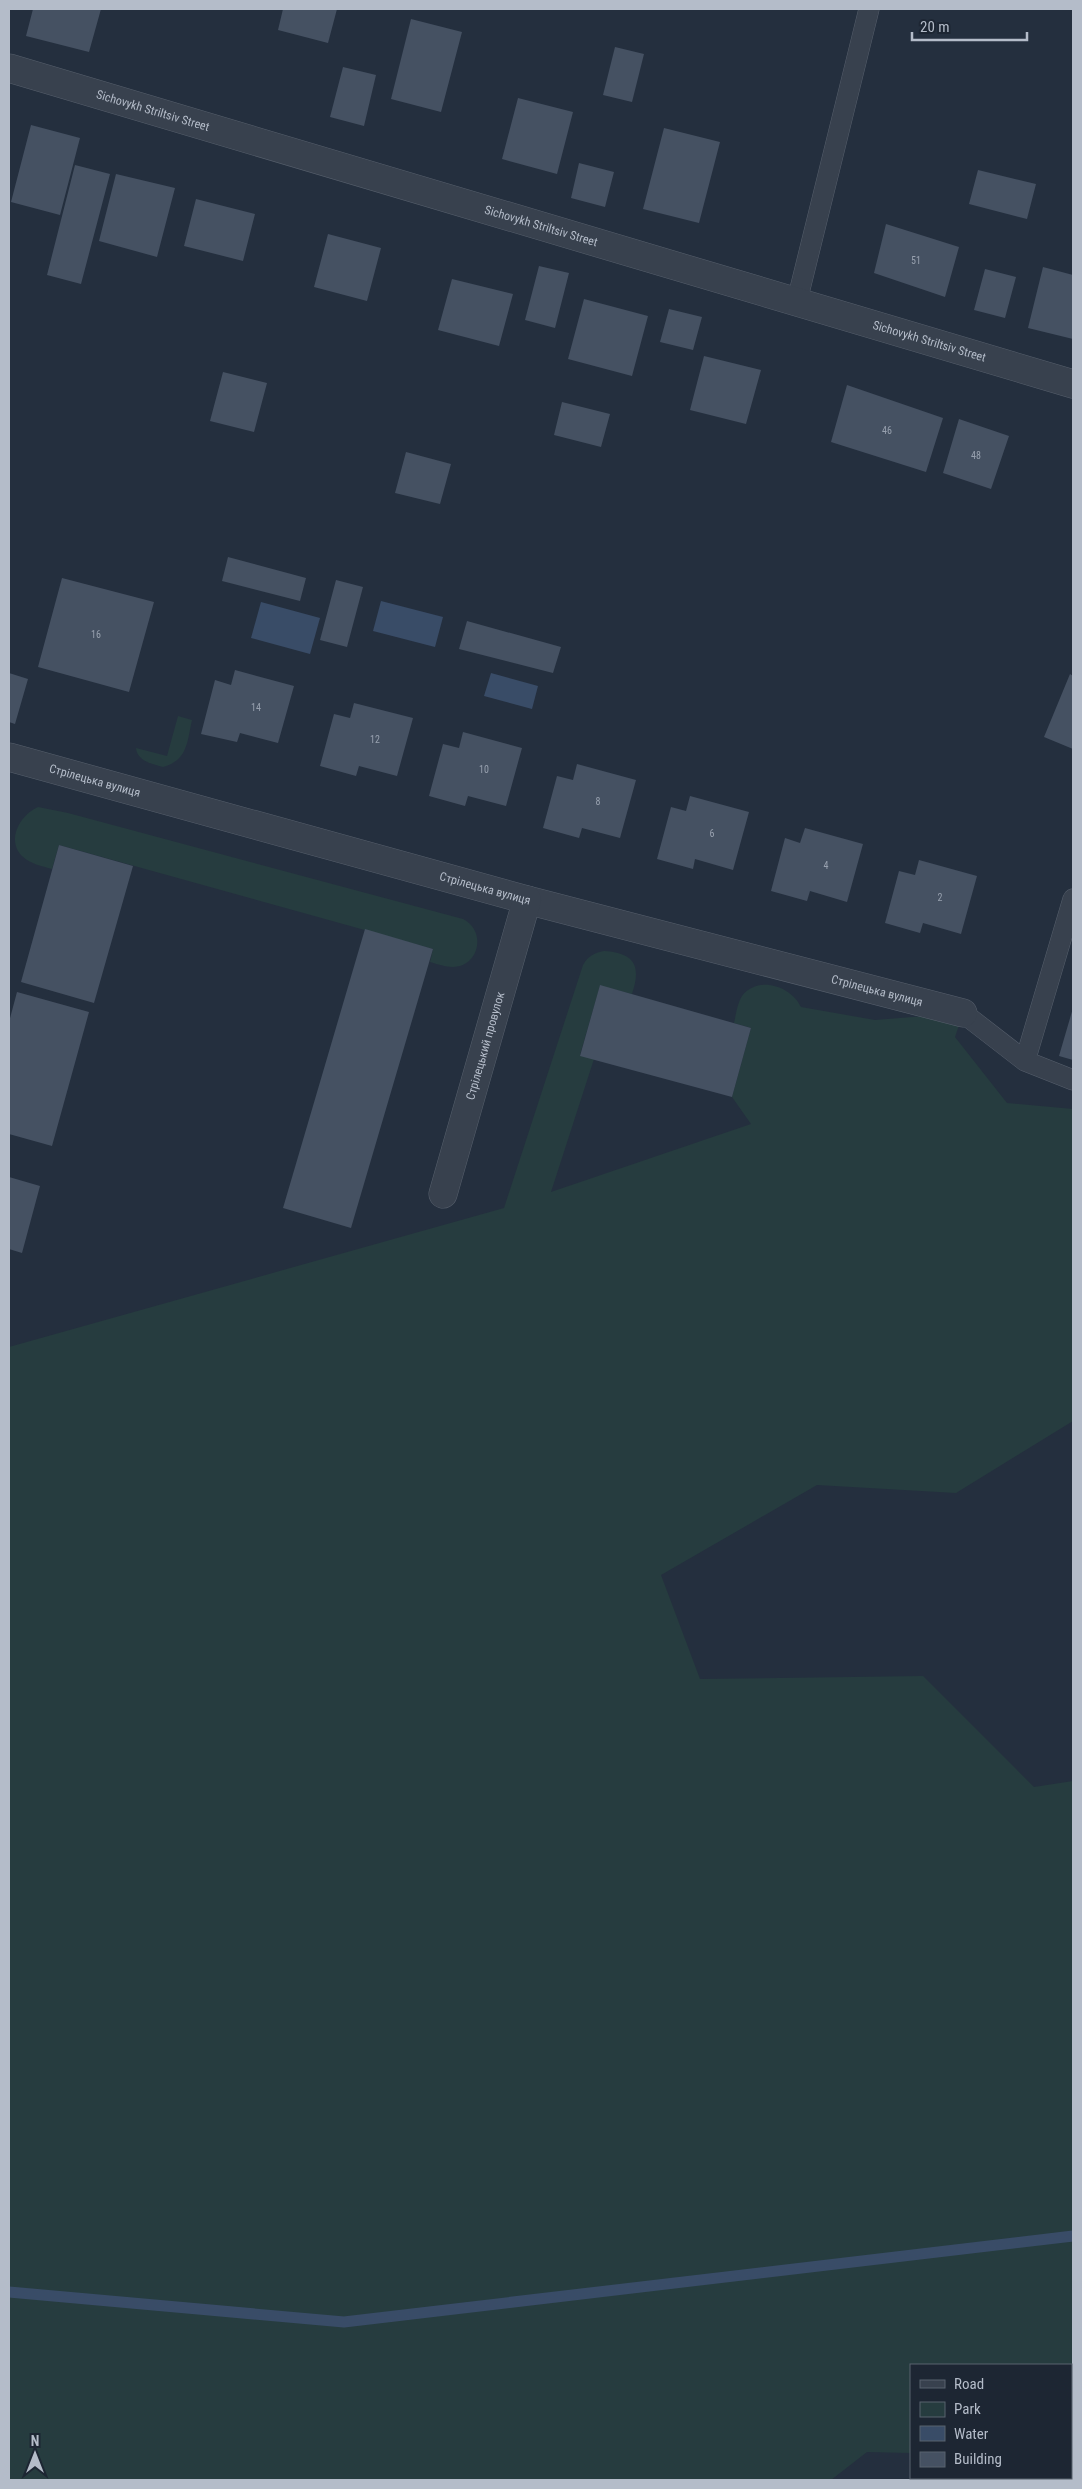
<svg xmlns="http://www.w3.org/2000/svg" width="1082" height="2489" viewBox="0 0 1082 2489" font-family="'Roboto Condensed',sans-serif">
	<rect width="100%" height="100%" fill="#242f3e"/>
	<path fill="#263c3f" d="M178,716L192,720C187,742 188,760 163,767C152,764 137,761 136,748L167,756Z
		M38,807L68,813L463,919C487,931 479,967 453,967C446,967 437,964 430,962L433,949L59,845L52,869C42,866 30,864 22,856C6,840 20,815 38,807Z
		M604,951C636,953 641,967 632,994L600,986L580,1055L594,1059L551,1192L751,1124L732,1097L751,1028L734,1023C736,1015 737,1004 742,996C758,975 791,986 801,1007L875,1020L963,1013L955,1037L1007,1103L1073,1109V1421L956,1493L817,1485L661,1575L700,1679L923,1676L1034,1787L1073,1781V2458L1071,2457V2365H911V2453L867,2452L831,2480H9V1347L504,1208L583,965C588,956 594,953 604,951Z"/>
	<path fill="#394c67" d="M381,601L443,617L435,647L373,631Z
		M261,602L320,618L310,654L251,638Z
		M491,673L538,686L532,709L484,696Z"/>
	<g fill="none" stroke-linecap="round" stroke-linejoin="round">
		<path stroke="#394c67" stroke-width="11" d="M9,2292L344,2322L1073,2236"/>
	</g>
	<path fill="#455162" d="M33,9H101L89,52L26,36Z
		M283,9H337L328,43L278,30Z
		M411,19L462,32L441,112L391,99Z
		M615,47L644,54L632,102L603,95Z
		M343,67L376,75L364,126L330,117Z
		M518,98L573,112L557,174L502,159Z
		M31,125L80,138L60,215L11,202Z
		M664,128L720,142L699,223L643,209Z
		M579,163L614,172L605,207L571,198Z
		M75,165L110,174L81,284L47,275Z
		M978,170L1036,184L1027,219L969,204Z
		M116,174L175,188L157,257L99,241Z
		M196,199L255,214L243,261L184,246Z
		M886,224L959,247L945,297L874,273Z
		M328,234L381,248L367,301L314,287Z
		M539,266L569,273L555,328L525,320Z
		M1043,267L1073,275V339L1028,328Z
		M985,269L1016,277L1005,318L974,310Z
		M452,279L513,294L499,346L438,330Z
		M584,299L648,316L632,376L568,359Z
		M669,309L702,317L693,350L660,342Z
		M704,356L761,370L746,424L690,410Z
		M223,372L267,383L254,432L210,421Z
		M847,385L943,418L926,472L831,442Z
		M562,402L610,414L601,447L554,435Z
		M959,419L1009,436L991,489L943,473Z
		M406,452L451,464L440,504L395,493Z
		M228,557L306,578L300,601L222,581Z
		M62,578L154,602L129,692L38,667Z
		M336,580L363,587L347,647L320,640Z
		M467,621L561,647L553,673L459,649Z
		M235,670L294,686L278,743L240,733L237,742L201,734L215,680L231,685Z
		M9,673L28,679L15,724L9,722Z
		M1070,674L1073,676V749L1044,737Z
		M354,703L413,718L397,776L359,766L356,776L320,766L334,714L350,718Z
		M463,732L522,748L506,806L468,796L465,806L429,796L443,744L459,748Z
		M577,764L636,780L620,838L582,828L579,838L543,828L557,776L573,780Z
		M690,796L749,812L733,870L695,859L693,869L657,859L671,807L686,811Z
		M805,828L863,844L847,902L810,891L807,901L771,891L785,838L800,843Z
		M59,845L133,866L94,1003L21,982Z
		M919,860L977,876L961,934L923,923L920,933L885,923L899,871L915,875Z
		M365,929L433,949L351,1228L283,1208Z
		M600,985L751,1028L732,1097L580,1056Z
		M17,992L89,1012L52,1146L9,1134V1022Z
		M1073,1008V1060L1059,1056Z
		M9,1177L40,1186L22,1253L9,1249Z"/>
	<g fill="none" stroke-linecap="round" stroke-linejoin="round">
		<g stroke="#565f6c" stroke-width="21">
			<path id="service" d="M797,301L869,9
				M963,1013L1025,1061L1073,1080
				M1025,1061L1073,899"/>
		</g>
		<g stroke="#565f6c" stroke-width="29">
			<g id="minor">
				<path id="s1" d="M9,68L1073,384"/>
				<path id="s2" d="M9,757L527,900L963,1013"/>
				<path id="s3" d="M443,1194L527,900"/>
			</g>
		</g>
		<use href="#service" stroke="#38414e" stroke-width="20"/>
		<use href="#minor" stroke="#38414e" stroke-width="28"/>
	</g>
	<g text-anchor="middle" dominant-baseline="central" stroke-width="4.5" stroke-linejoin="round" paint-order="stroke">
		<g font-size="10" fill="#98a1af">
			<text x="916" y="260">51</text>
			<text x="887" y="430">46</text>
			<text x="976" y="455">48</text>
			<text x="96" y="634">16</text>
			<text x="256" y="707">14</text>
			<text x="375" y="739">12</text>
			<text x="484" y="769">10</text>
			<text x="598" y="801">8</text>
			<text x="712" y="833">6</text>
			<text x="826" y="865">4</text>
			<text x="940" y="897">2</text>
		</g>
		<g font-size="12" fill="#b4bcc9" stroke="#1d2633">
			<text stroke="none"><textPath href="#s1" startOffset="150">Sichovykh Striltsiv Street</textPath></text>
			<text stroke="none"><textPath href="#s1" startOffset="555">Sichovykh Striltsiv Street</textPath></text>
			<text stroke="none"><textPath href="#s1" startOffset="960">Sichovykh Striltsiv Street</textPath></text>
			<text stroke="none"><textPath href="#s2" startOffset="89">Стрілецька вулиця</textPath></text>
			<text stroke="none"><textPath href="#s2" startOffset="494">Стрілецька вулиця</textPath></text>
			<text stroke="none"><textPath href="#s2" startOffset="899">Стрілецька вулиця</textPath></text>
			<text stroke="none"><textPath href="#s3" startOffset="154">Стрілецький провулок</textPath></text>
		</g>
	</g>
	<rect width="1082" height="2489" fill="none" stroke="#b4bcc9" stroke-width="20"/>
	<rect x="910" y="2364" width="162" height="115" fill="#1d2633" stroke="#59626f"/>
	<rect x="920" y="2380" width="25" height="8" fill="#38414e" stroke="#59626f"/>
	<text x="954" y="2389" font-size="15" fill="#b4bcc9">Road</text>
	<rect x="920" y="2402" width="25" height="15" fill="#263c3f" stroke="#59626f"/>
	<text x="954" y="2414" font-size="15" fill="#b4bcc9">Park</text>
	<rect x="920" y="2426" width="25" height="15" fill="#394c67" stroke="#59626f"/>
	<text x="954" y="2439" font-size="15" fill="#b4bcc9">Water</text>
	<rect x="920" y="2452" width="25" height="15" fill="#455162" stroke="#59626f"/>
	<text x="954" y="2464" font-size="15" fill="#b4bcc9">Building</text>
	<g transform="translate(35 2454)" stroke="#1d2633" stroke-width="4" paint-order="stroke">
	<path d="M0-4L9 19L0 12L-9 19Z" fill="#b4bcc9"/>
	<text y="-8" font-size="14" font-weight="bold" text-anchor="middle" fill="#b4bcc9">N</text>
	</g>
	<path d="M912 32v8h115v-8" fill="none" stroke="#b4bcc9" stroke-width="2.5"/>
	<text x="920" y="32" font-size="15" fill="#b4bcc9" stroke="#1d2633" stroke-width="4" paint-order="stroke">20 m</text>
</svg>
